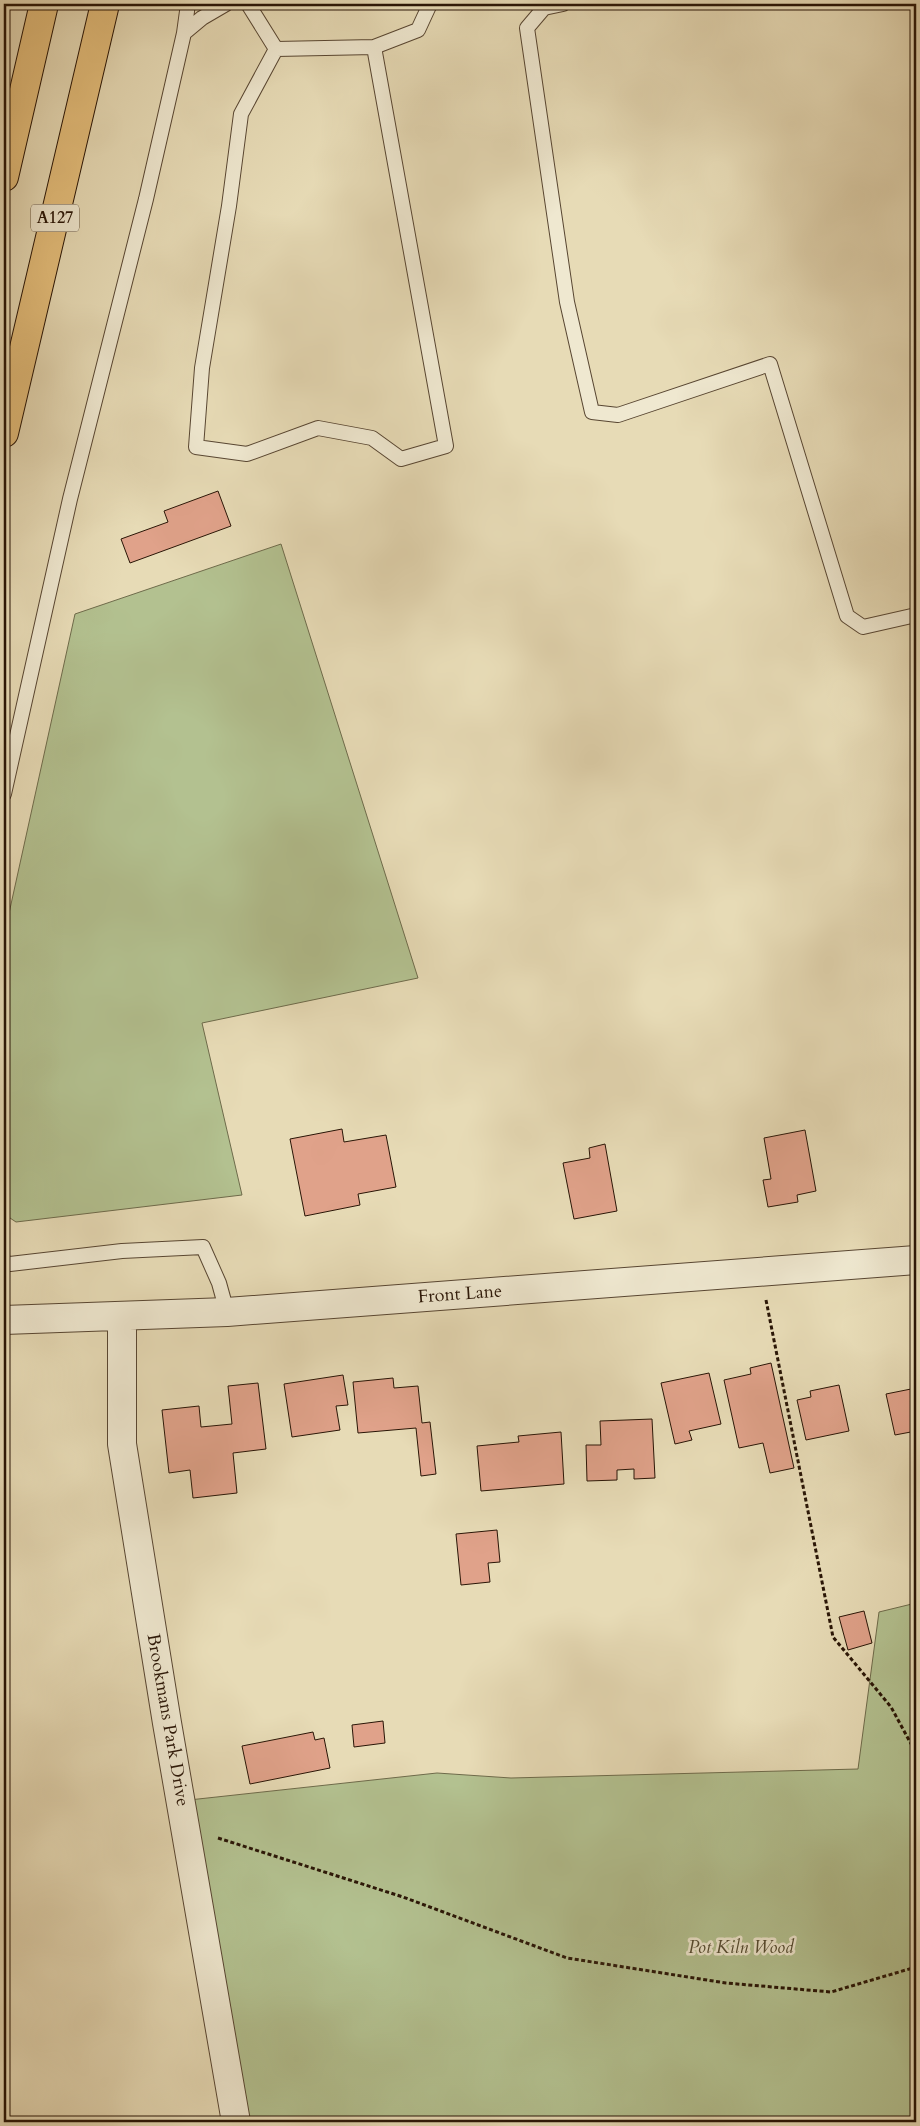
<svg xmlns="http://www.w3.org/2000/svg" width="920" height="2126" viewBox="0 0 920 2126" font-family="Cardo,serif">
	<rect width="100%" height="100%" fill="#e7dbb6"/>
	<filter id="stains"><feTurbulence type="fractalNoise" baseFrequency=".004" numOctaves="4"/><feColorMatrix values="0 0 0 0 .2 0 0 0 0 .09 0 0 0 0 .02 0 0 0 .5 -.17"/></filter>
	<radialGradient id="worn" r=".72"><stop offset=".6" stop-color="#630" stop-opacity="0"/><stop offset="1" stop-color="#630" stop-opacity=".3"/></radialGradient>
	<path fill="#b3c190" stroke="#6e6b4b" d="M281,544L418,978L202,1023L242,1195L16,1222L4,1214V936L75,614Z
		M916,1603V2122H238L189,1800L437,1773L511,1778L858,1769L879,1612Z"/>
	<path fill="#e0a28a" stroke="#291506" d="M218,491L231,526L130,563L121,539L168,522L164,511Z
		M342,1129L344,1142L386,1135L396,1187L358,1194L360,1205L305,1216L290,1139Z
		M805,1130L816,1191L797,1195L798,1202L768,1207L763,1180L771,1179L764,1138Z
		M605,1144L617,1211L574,1219L563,1163L590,1158L589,1148Z
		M771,1363L794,1468L770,1473L763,1443L739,1448L724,1380L751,1374L750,1368Z
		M709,1373L721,1424L689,1431L692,1440L675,1444L661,1383Z
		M343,1375L348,1405L336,1406L340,1430L292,1437L284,1384Z
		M393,1378L394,1388L418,1386L422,1423L430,1422L436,1474L421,1476L416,1428L358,1433L353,1382Z
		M258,1383L266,1449L233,1453L237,1493L193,1498L190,1470L169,1473L162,1410L199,1406L201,1427L232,1424L228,1386Z
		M839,1385L849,1431L806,1440L797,1400L811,1397L810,1391Z
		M916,1388V1431L895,1435L886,1394Z
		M652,1419L655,1478L634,1479V1469L617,1470V1480L587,1481L586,1445H601L600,1421Z
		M561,1432L564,1484L481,1491L477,1446L519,1442L518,1436Z
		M497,1530L500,1562L488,1563L490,1582L461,1585L456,1534Z
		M864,1611L872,1643L848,1650L839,1617Z
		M383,1721L385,1743L354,1747L352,1725Z
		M313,1732L315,1740L324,1738L330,1768L250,1784L242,1746Z"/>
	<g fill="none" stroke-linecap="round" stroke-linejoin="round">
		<g stroke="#584632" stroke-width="16">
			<path id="service" d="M248,4L276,49L241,114L229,206L202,368L196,447L247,454L318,428L372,438L401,459L446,446L374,47L418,30L430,4
				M563,4L544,8L527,28L567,302L592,412L618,415L770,364L847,616L863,627L916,615
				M184,33L188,4
				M276,49L374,47
				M4,794L70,499L146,199L184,33L202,18L226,4
				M4,1263L10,1264L122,1251L203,1247L219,1283L227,1312"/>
		</g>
		<g stroke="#584632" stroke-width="30">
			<path id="minor" d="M122,1316V1444L167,1723L236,2122
				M4,1320L227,1312L916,1260"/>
		</g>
		<g stroke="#291506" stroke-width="30">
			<path id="trunk" d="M4,177L44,4
				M4,433L105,4"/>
		</g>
		<path stroke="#291506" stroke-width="3" stroke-dasharray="4 2.5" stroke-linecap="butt" d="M766,1300L833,1637L891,1707L916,1753
			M218,1838L403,1897L567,1958L726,1983L831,1992L916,1967"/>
		<use href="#service" stroke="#efe8d0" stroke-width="14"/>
		<use href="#minor" stroke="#efe8d0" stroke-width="28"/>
		<use href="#trunk" stroke="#e4be7b" stroke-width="28"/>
	</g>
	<g text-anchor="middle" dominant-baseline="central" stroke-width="5" stroke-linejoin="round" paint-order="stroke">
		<rect fill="#efe8d0" stroke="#645443" stroke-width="1" x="31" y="204.5" width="48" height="27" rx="4"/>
		<g font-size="16" font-weight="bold" fill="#291506">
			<text x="55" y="218">A127</text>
		</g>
		<g font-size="18" fill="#291506" stroke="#efe8d0">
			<text transform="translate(460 1294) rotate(-4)">Front Lane</text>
			<text transform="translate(168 1720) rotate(80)">Brookmans Park Drive</text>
		</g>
		<g font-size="18" font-style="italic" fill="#52492f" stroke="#efe8d0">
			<text x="741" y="1947">Pot Kiln Wood</text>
		</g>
	</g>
	<rect width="920" height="2126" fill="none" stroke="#e7dbb6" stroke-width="20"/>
	<rect x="5" y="5" width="910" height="2116" fill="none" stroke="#291506" stroke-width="2.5"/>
	<rect x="10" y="10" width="900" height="2106" fill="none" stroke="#291506"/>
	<rect width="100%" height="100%" filter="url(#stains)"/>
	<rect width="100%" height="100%" fill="url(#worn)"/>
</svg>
